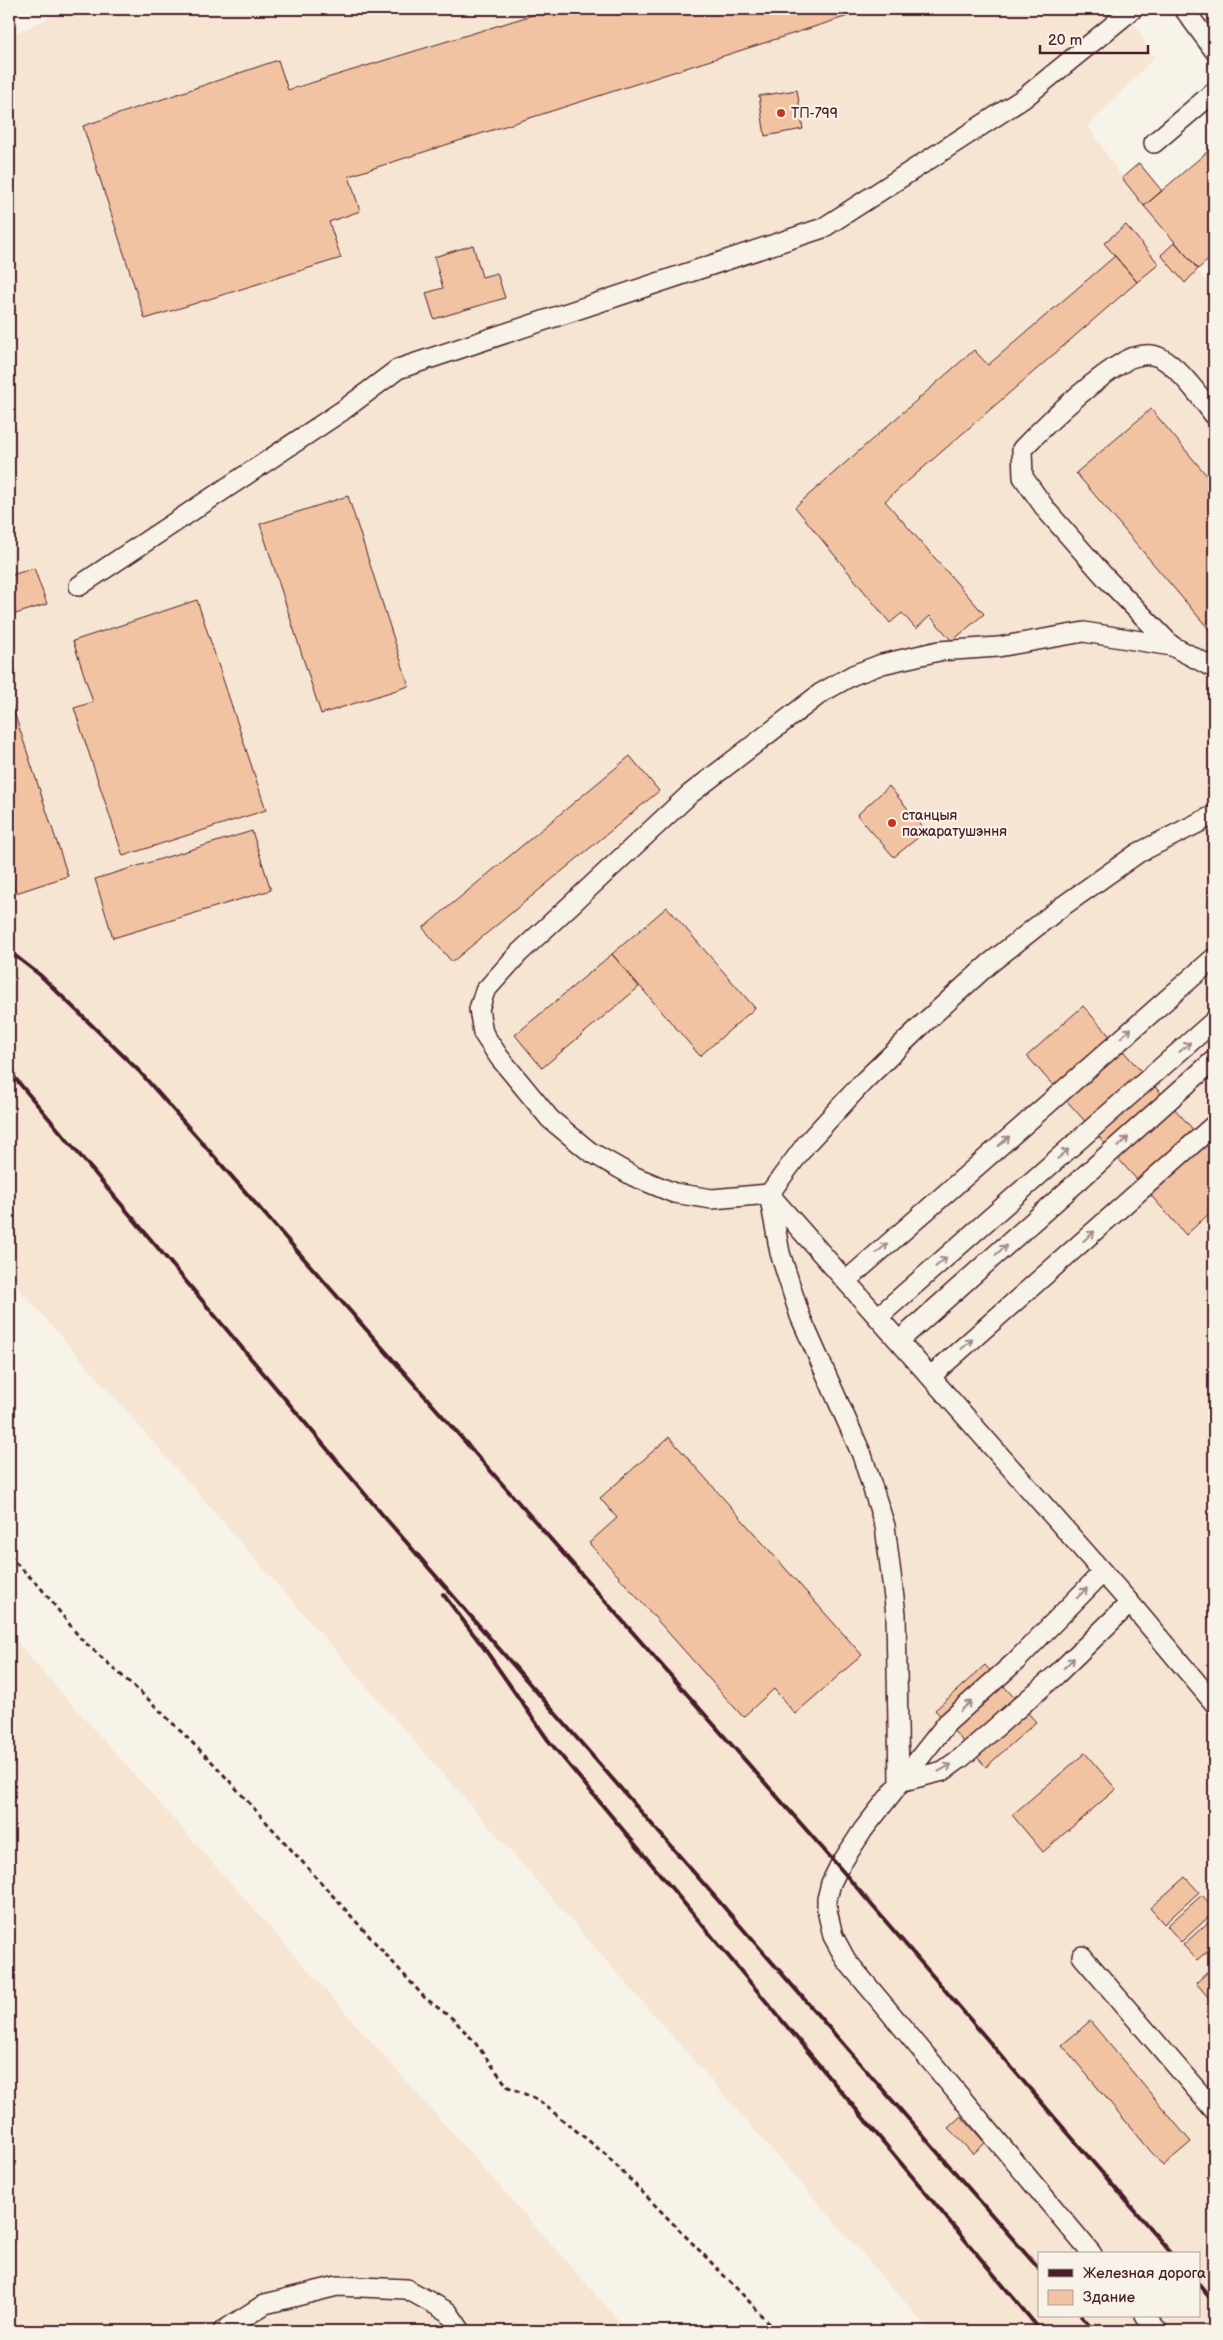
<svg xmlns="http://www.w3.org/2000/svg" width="1223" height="2340" viewBox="0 0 1223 2340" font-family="'Balsamiq Sans',sans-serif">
	<rect width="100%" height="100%" fill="#f7f3e8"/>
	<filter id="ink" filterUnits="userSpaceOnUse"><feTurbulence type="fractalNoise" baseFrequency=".02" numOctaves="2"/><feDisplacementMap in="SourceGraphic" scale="10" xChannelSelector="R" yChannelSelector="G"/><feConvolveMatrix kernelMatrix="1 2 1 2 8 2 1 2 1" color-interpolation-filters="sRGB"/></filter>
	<g filter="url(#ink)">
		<path fill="#f6e5d3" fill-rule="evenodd" d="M68,9H1126L1154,58L1088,126L1122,178L1214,291V2331H930L9,1277V36ZM1039,2254H1199V2316H1039Z
			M9,1633L14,1639L628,2331H9Z"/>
		<path fill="#f2c3a2" stroke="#4a1f2b" d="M552,9H870L349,176L360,211L329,222L341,258L145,319L83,126L278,60L288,90Z
			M797,90L803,129L765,136L759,96Z
			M1214,146V255L1198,269L1144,206Z
			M1139,163L1162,191L1144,206L1122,178Z
			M1126,225L1159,264L1137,282L1104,243Z
			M1175,242L1198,269L1185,283L1161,255Z
			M473,245L482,277L497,273L505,298L434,319L426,293L443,288L434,257Z
			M1115,256L1137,282L885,501L984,614L952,641L930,616L916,629L902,613L890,623L795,507L974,350L988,365Z
			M1151,409L1214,484L1213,634L1076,473Z
			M348,496L409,686L321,714L260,524Z
			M34,568L47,604L9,616V576Z
			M197,600L266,810L123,856L74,708L93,702L73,641Z
			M9,697L68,876L16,893L9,871Z
			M630,756L659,791L452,962L423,928Z
			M889,786L926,831L894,857L857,815Z
			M252,831L271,890L113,938L95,879Z
			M667,907L755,1008L700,1056L612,954Z
			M612,954L639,987L542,1068L515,1035Z
			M1083,1006L1214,1153V1209L1186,1235L1027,1056Z
			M669,1437L862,1655L795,1714L774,1689L743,1717L589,1543L617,1518L600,1498Z
			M985,1665L1036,1722L986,1767L935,1710Z
			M1085,1753L1116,1789L1043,1852L1012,1815Z
			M1185,1877L1199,1892L1164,1924L1150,1908Z
			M1202,1895L1214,1909V1912L1181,1942L1167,1926Z
			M1214,1917V1945L1197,1960L1183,1945Z
			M1211,1969L1214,1972V2004L1196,1983Z
			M1090,2021L1191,2142L1163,2166L1062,2045Z
			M961,2116L985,2143L973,2154L948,2128Z"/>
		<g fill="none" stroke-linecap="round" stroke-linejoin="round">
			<g stroke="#4a1f2b" stroke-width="22">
				<path id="lane" d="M1184,9L1214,50
					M1154,143L1214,92
					M1214,415C1201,398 1172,356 1151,355C1144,354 1130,357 1125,361C1090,382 1051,419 1022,449L1023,477L1047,511L1105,577L1172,646L1214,668
					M79,586L342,411L398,369L823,228L1024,98L1133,9
					M769,1194L712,1199L674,1193L633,1176L589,1151L550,1119L499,1057L483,1033L479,1009L485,991L519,953L690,794L821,693L853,675L882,664L939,651L998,647L1084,632L1172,646
					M769,1194L1130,1603L1214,1703
					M846,1281L1214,958
					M878,1317L1214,1021
					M900,1340L1214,1060
					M931,1376L1214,1125
					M899,1782L896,1614L885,1526L862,1455L800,1316L780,1253L769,1194L807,1143L864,1081L925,1022L989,964L1060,908L1138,853L1214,815
					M899,1782L943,1771L961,1758L1056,1675L1130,1603
					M1082,1956L1214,2110
					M1092,2254L846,1960L833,1936L827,1910V1899L831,1883L839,1867L863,1830L947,1723L1016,1661L1102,1573
					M1145,2316L1158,2331
					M223,2331L265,2304L337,2286L407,2289L448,2312L461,2331"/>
			</g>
			<path stroke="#4a1f2b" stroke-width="3" stroke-dasharray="5 4" stroke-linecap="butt" d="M9,1556L40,1587L81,1639L149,1700L214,1764L425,1998L453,2019L473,2040L508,2087L537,2099L605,2154L746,2298L775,2331"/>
			<use href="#lane" stroke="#f7f3e8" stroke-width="19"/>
			<path stroke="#4a1f2b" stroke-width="4" d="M9,951L40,975L139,1071L839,1867L1172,2254
				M9,1071L381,1513L1039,2269
				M443,1594L484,1648L548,1740L1041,2331
				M1199,2285L1214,2303
				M1081,2316L1094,2331"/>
		</g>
		<defs><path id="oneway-shaft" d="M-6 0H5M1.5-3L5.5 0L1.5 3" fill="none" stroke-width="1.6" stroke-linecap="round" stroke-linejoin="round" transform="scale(1.25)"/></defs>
		<g stroke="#a0898a">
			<use href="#oneway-shaft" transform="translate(1126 1033) rotate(-41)"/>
			<use href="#oneway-shaft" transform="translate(1185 1047) rotate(-41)"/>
			<use href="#oneway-shaft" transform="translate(1004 1141) rotate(-41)"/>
			<use href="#oneway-shaft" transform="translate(1123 1142) rotate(-42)"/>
			<use href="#oneway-shaft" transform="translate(1063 1154) rotate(-41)"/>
			<use href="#oneway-shaft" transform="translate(1089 1236) rotate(-41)"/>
			<use href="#oneway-shaft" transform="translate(882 1248) rotate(-41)"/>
			<use href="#oneway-shaft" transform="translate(1001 1250) rotate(-42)"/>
			<use href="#oneway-shaft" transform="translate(941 1262) rotate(-41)"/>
			<use href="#oneway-shaft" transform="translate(967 1344) rotate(-41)"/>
			<use href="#oneway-shaft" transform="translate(1082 1593) rotate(-45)"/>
			<use href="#oneway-shaft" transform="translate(1069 1663) rotate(-44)"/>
			<use href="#oneway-shaft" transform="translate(966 1706) rotate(-42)"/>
			<use href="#oneway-shaft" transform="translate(945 1768) rotate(-29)"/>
		</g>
	</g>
	<g fill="#c8321e" stroke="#f7f3e8" stroke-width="2">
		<circle cx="781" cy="113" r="5"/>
		<circle cx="892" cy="823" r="5"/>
	</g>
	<g text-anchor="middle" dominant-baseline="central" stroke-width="4.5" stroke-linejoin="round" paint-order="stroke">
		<g font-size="14" fill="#4a1f2b" stroke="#f7f3e8" text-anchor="start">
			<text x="791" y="113">ТП-799</text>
			<text x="902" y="815">станцыя<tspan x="902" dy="16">пажаратушэння</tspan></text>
		</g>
	</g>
	<rect width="1223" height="2340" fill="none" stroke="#f7f3e8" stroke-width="30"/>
	<rect x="15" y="15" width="1193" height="2310" fill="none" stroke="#4a1f2b" stroke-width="2" filter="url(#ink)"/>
	<rect x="1038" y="2252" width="162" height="65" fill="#f7f3e8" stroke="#b29e9c"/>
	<rect x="1048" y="2269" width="25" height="8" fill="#4a1f2b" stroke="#b29e9c"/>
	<text x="1083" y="2278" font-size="15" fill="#4a1f2b">Железная дорога</text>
	<rect x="1048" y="2290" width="25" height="15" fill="#f2c3a2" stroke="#b29e9c"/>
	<text x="1083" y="2302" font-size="15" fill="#4a1f2b">Здание</text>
	<path d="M1040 45v8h108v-8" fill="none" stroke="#4a1f2b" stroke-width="2.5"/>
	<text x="1048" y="45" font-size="15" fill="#4a1f2b" stroke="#f7f3e8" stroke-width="4" paint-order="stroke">20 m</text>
</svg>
